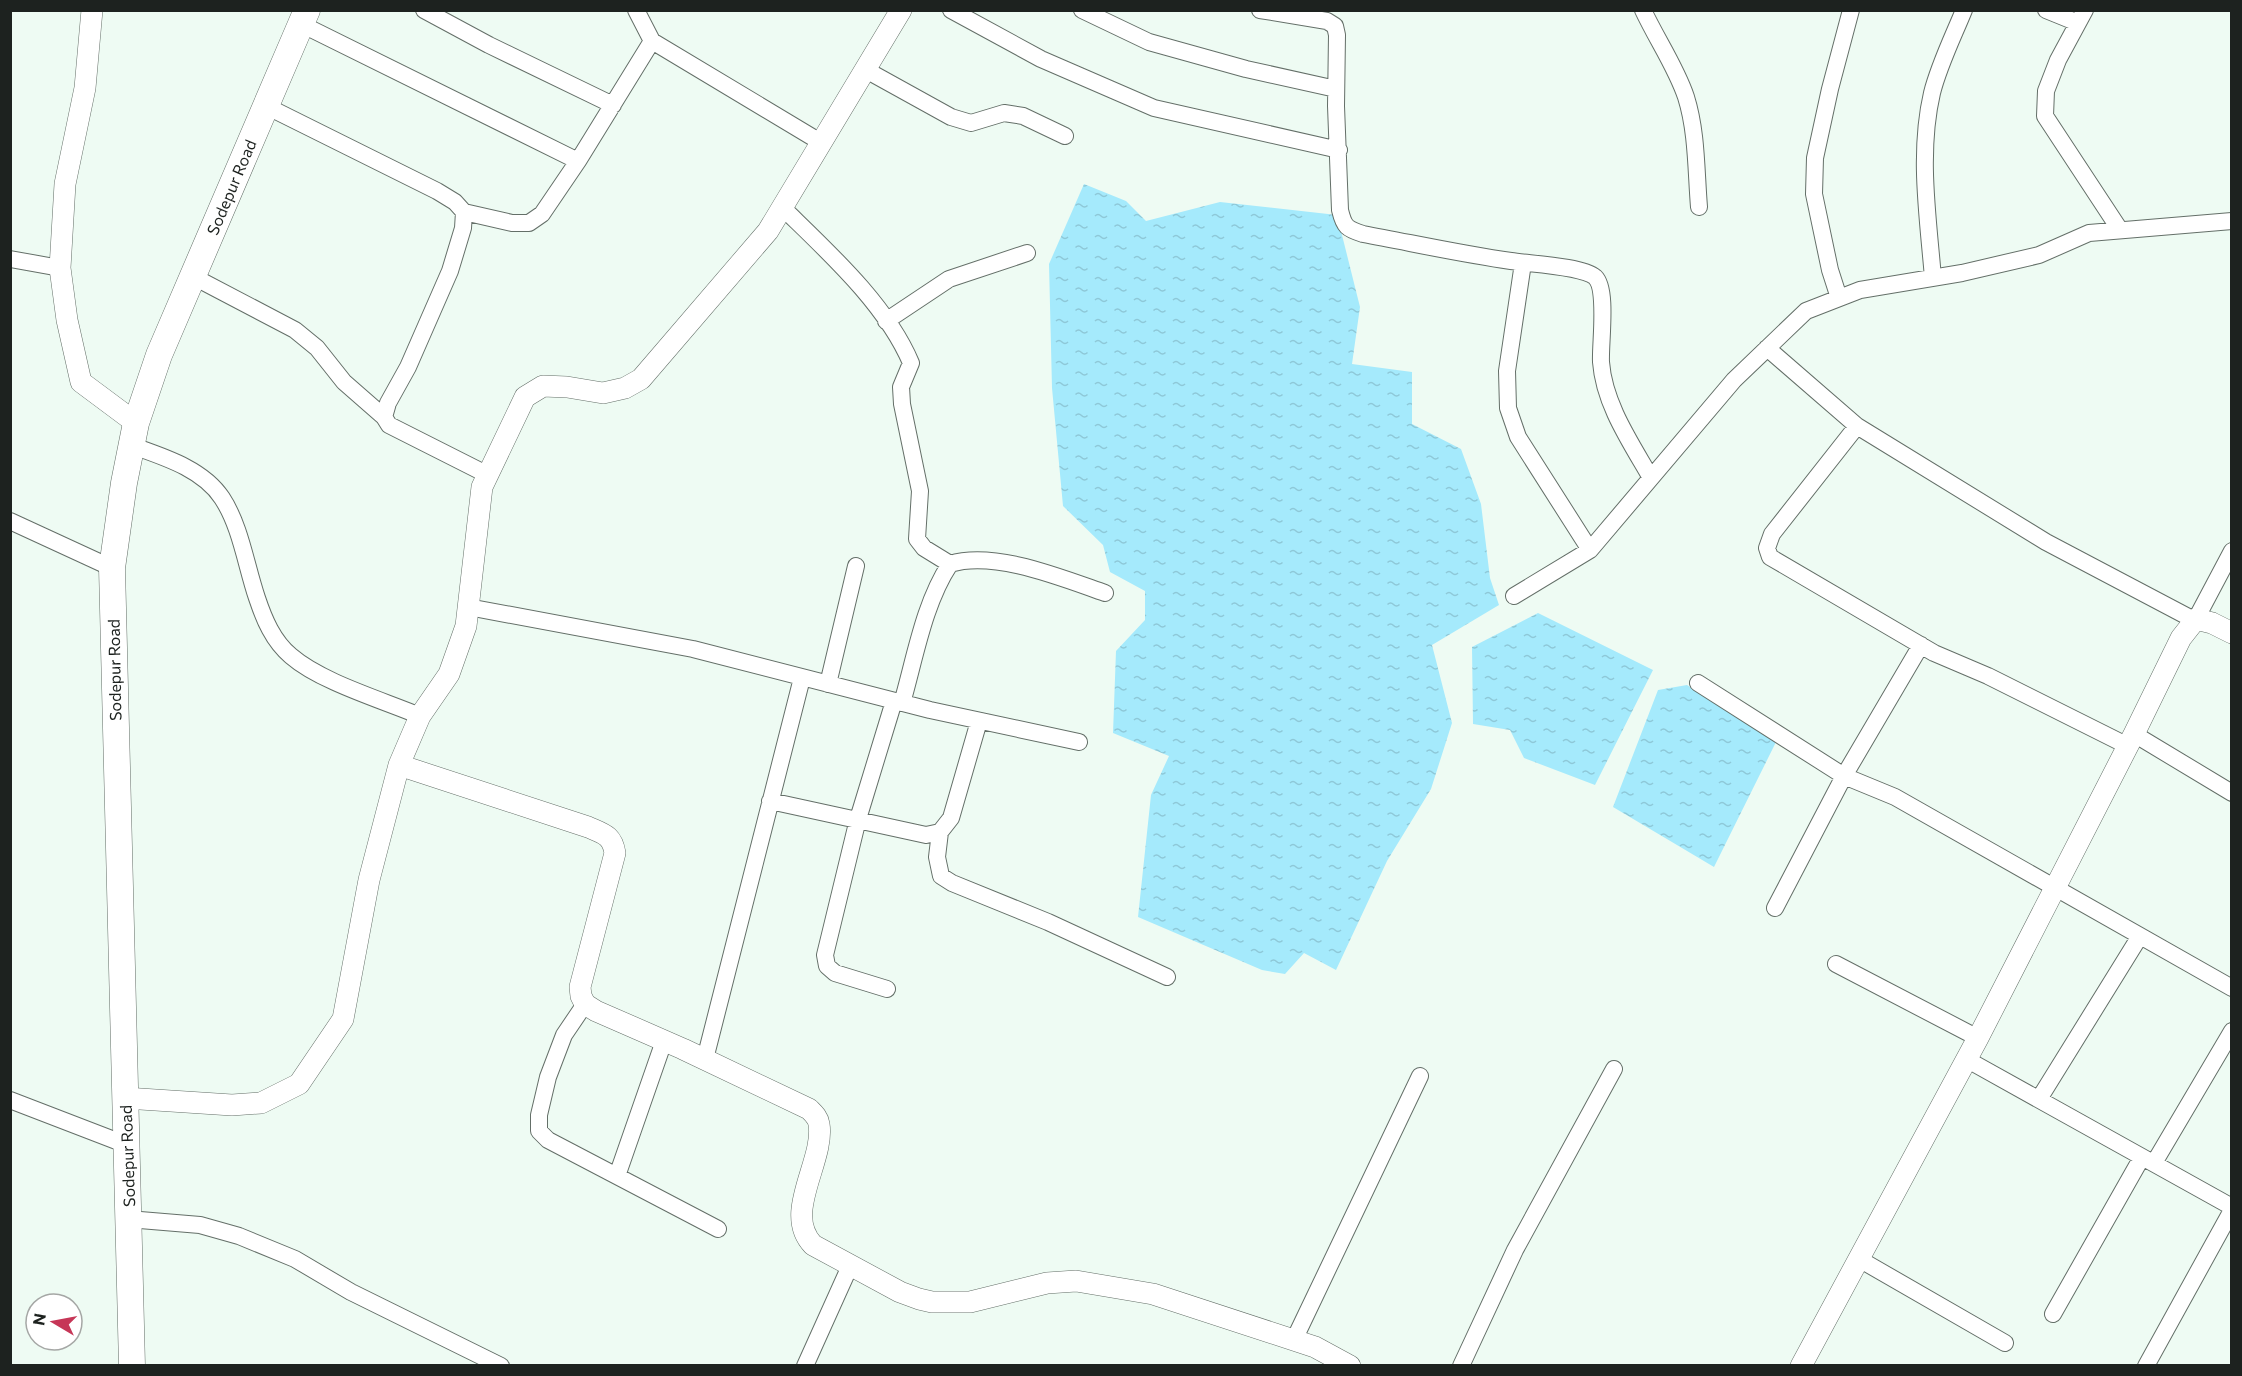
<svg xmlns="http://www.w3.org/2000/svg" width="2242" height="1376" viewBox="0 0 2242 1376" font-family="Commissioner,sans-serif">
	<defs>
		<pattern id="water-ripples" width="26" height="14" patternUnits="userSpaceOnUse" patternTransform="scale(1.5)"><rect width="26" height="14" fill="#a5eafc"/><path d="M2 4q2-2 4 0t4 0M15 11q2-2 4 0t4 0" fill="none" stroke="#8ec8d8"/></pattern>
	</defs>
	<rect width="100%" height="100%" fill="#eefbf3"/>
	<path fill="url(#water-ripples)" d="M1084,184L1126,201L1146,221L1220,202L1337,215L1360,307L1352,364L1412,372V424L1461,449L1481,504L1490,578L1499,605L1432,645L1452,723L1431,789L1387,861L1336,970L1304,953L1285,974L1262,970L1138,917L1151,795L1169,756L1113,733L1116,651L1145,620V591L1110,572L1103,545L1063,506L1052,388L1049,264Z
		M1538,613L1653,670L1595,785L1524,758L1510,730L1473,724L1472,647Z
		M1687,685L1776,742L1714,867L1613,807L1658,690Z"/>
	<g fill="none" stroke-linecap="round" stroke-linejoin="round">
		<g stroke="#646f68" stroke-width="18">
			<path id="minor" d="M424,10L489,45L613,105
				M636,10L652,41L822,143
				M951,10L1041,59L1154,108L1339,150
				M1082,10L1149,42L1246,69L1336,89
				M1260,10L1327,21L1335,26L1337,35L1336,106L1340,210C1344,227 1347,229 1363,234C1412,243 1461,254 1511,261C1530,264 1582,266 1595,277C1608,289 1600,343 1601,362C1604,404 1631,443 1651,478
				M1643,10C1657,40 1676,67 1686,97C1697,132 1696,171 1699,207
				M2046,10L2078,23
				M2085,10L2058,60L2046,91L2045,116L2120,230
				M301,24L578,161
				M866,70L951,117L971,123L1004,113L1023,116L1065,136
				M266,106L437,191L455,202L464,212L463,228L450,271L408,367L388,403L384,417L389,425L488,475
				M783,208C828,252 886,304 911,363L901,387L902,404L920,491L917,539L924,548L950,564
				M464,212L512,223H529L542,214L578,161L652,41
				M10,259L60,268
				M1523,263L1507,371L1508,408L1518,437L1590,550
				M192,276L295,330L317,348L344,382L384,417
				M1933,278C1928,217 1918,153 1932,93C1939,65 1953,37 1964,10
				M1839,298L1830,270L1814,194L1815,158L1830,89L1851,10
				M886,321L949,279L1027,253
				M1767,348L1857,426L2046,542L2194,620
				M1857,426L1772,534L1767,548L1770,557L1934,653L1988,676L2128,746
				M133,446C164,457 203,469 222,498C241,527 246,566 257,598C264,619 273,641 291,656C321,682 382,700 420,716
				M10,521L112,568
				M1514,596L1590,550L1734,380L1806,311L1860,290L1962,273L2039,255L2089,233L2232,221
				M468,607L693,649L930,710L1079,742
				M2196,619L2232,551
				M1698,683L1844,776L1895,797L2232,988
				M828,684L856,566
				M902,703C915,658 924,603 950,564C994,550 1062,578 1105,593
				M2134,734L2232,793
				M770,801L926,835L940,832L951,818L979,721
				M940,832L937,857L941,876L952,883L1048,922L1167,977
				M1775,908L1844,776L1921,645
				M1836,964L1978,1038
				M887,989L835,973L827,966L825,955L858,819L894,701
				M585,1004L564,1035L548,1077L539,1115V1131L548,1140L718,1229
				M705,1059L802,678
				M1966,1059L2232,1207
				M2039,1099L2140,936
				M10,1100L127,1145
				M2154,1163L2232,1031
				M617,1176L664,1041
				M128,1219L200,1225L239,1236L295,1259L351,1292L501,1366
				M1859,1259L2005,1343
				M2053,1314L2142,1157
				M1294,1340L1420,1076
				M805,1366L850,1266
				M1461,1366L1515,1250L1614,1069
				M2146,1366L2232,1210"/>
		</g>
		<g stroke="#646f68" stroke-width="22">
			<path id="tertiary" d="M92,10L85,88L65,184L60,268L67,320L81,382L136,423
				M399,765L588,827C604,834 612,835 615,853L580,987L581,996L585,1004L596,1011L683,1049L809,1109C813,1113 818,1117 819,1124C825,1161 782,1213 813,1245L900,1292L919,1299L932,1302H970L1047,1283L1076,1281L1153,1294L1315,1347L1350,1366
				M125,1098L232,1105L261,1103L299,1084L343,1019L369,880L399,765L420,716L449,674L466,626L482,487L525,397L543,386L567,387L603,393L625,388L641,379L768,231L901,10
				M1801,1366L1978,1038L2134,734L2181,638L2196,619L2212,623L2232,633"/>
		</g>
		<g stroke="#646f68" stroke-width="27">
			<path id="primary" d="M132,1366L112,568L124,483L136,423L159,355L307,10"/>
		</g>
		<use href="#minor" stroke="#fff" stroke-width="16"/>
		<use href="#tertiary" stroke="#fff" stroke-width="21"/>
		<use href="#primary" stroke="#fff" stroke-width="26"/>
	</g>
	<g text-anchor="middle" dominant-baseline="central" stroke-width="4.5" stroke-linejoin="round" paint-order="stroke">
		<g font-size="16" fill="#1d221f" stroke="#fff">
			<text transform="translate(231 187) rotate(-67)">Sodepur Road</text>
			<text transform="translate(114 670) rotate(-91)">Sodepur Road</text>
			<text transform="translate(127 1156) rotate(-92)">Sodepur Road</text>
		</g>
	</g>
	<rect width="2242" height="1376" fill="none" stroke="#1d221f" stroke-width="24"/>
	<g transform="translate(54 1322) rotate(280)"><circle r="28" fill="#ffffff" stroke="#a5a7a5" stroke-width="1.5"/>
	<path d="M0-4.5L10 22L0 15L-10 22Z" fill="#c63657"/>
	<text y="-9" font-size="16" font-weight="bold" text-anchor="middle" fill="#1d221f">N</text>
	</g>
</svg>
